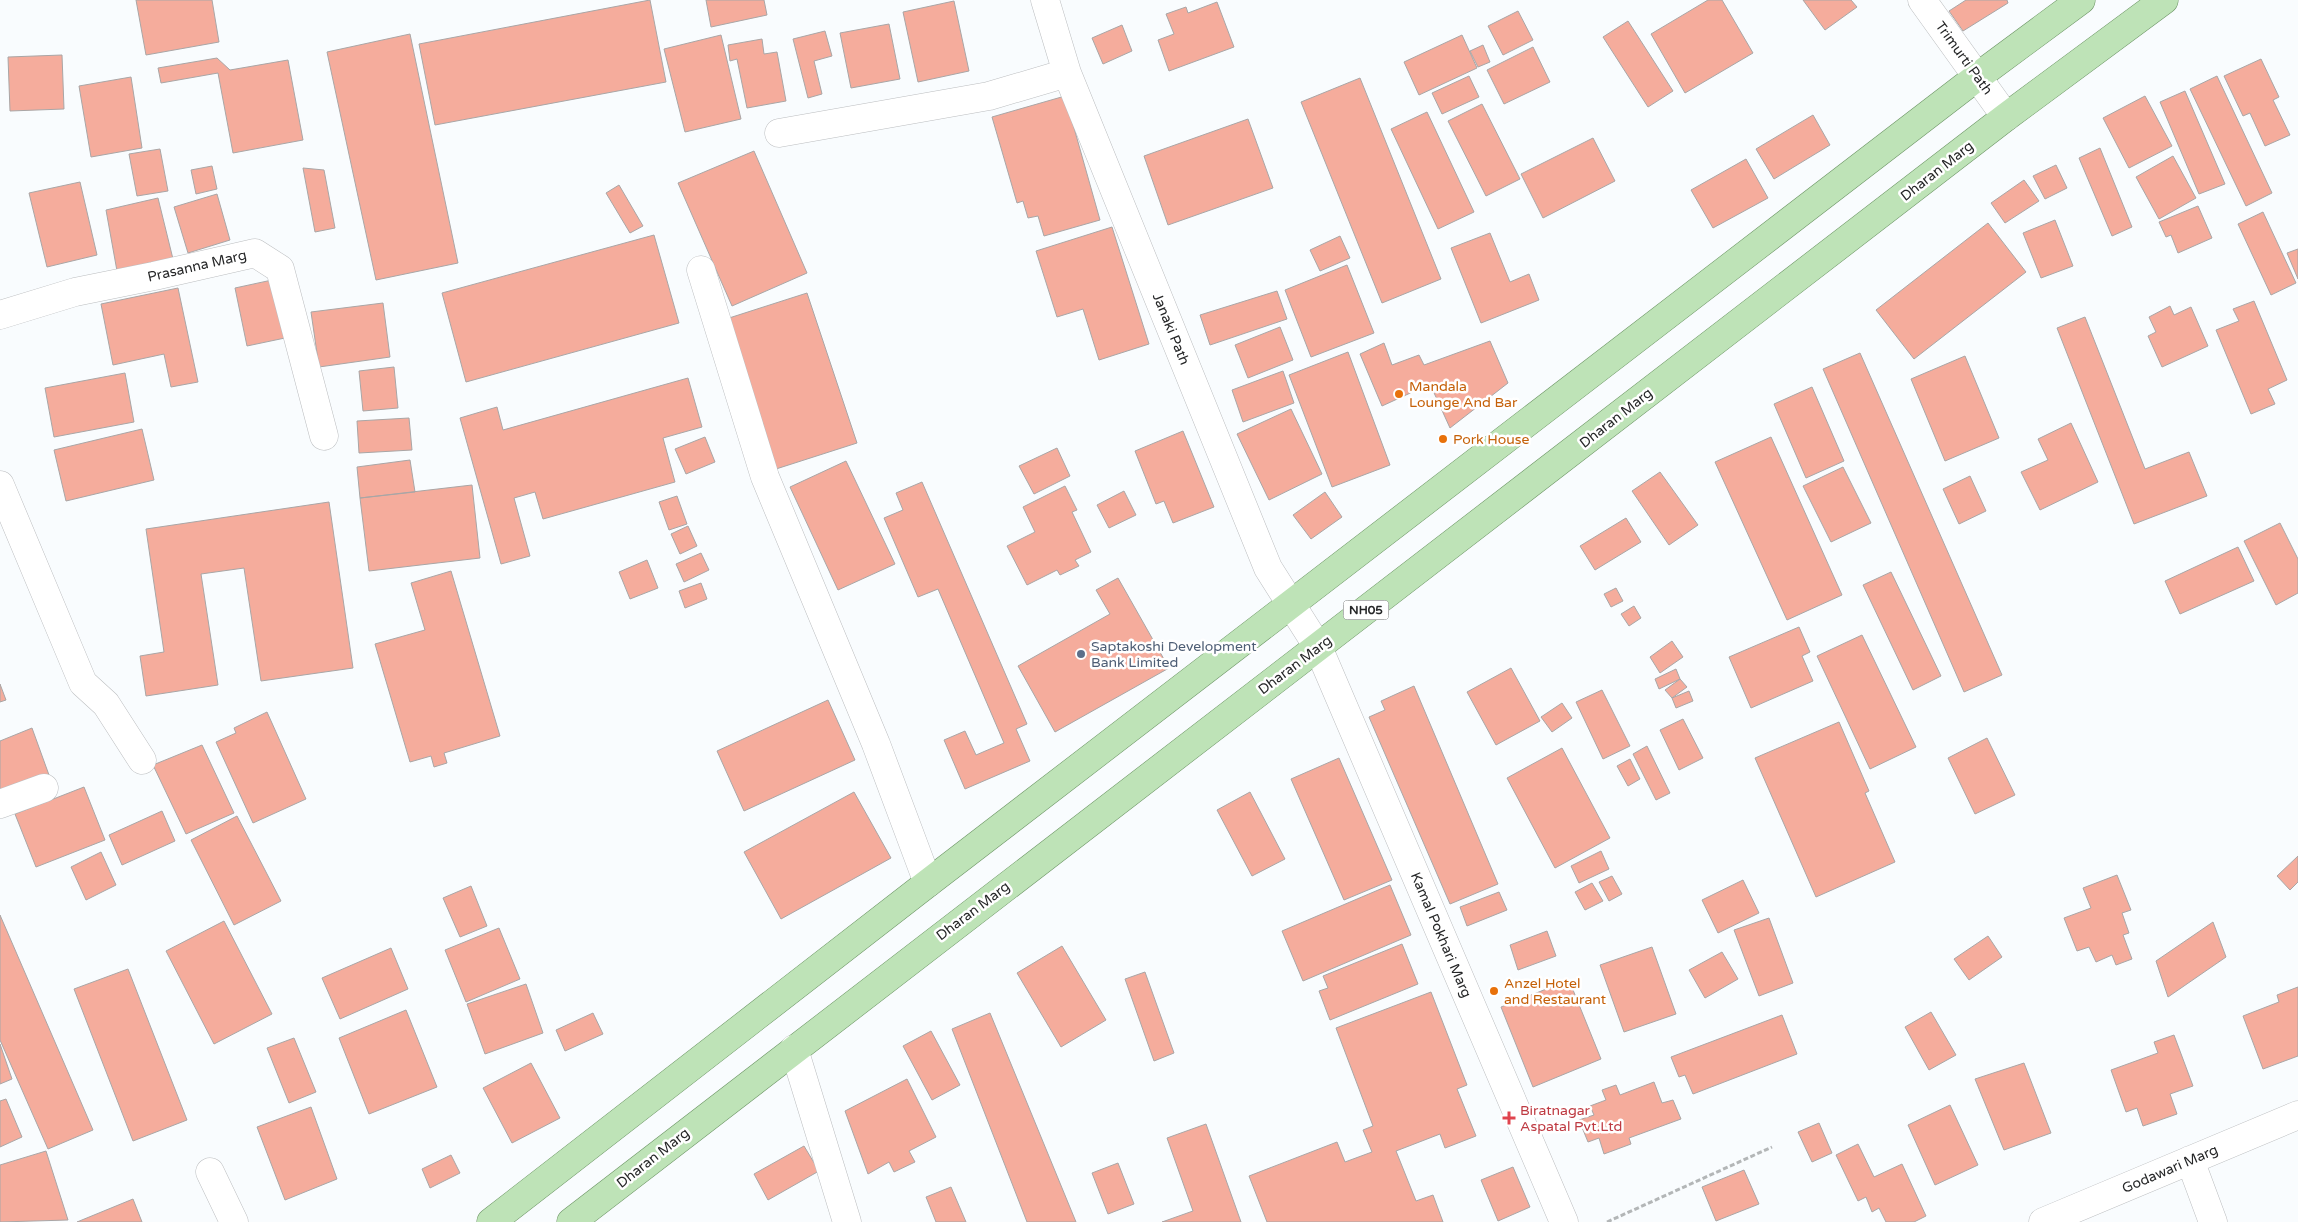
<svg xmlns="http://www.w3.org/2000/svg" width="2298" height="1222" viewBox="0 0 2298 1222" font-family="'Varela Round',sans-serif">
	<rect width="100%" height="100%" fill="#f9fcfe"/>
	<path fill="#f5ac9c" stroke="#a9a6a6" d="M136,0H212L219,42L146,55Z
		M650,0L666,82L435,125L419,44Z
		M706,0H764L767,15L711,27Z
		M1708,0H1722L1753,53L1685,93L1651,34Z
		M1803,0H1851L1857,7L1825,30Z
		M1966,0H2007L2008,3L1963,31L1949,11Z
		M954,1L969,71L918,82L903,12Z
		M1217,2L1234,47L1169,71L1158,40L1174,34L1166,14L1186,7L1188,13Z
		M1518,11L1533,40L1503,55L1488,26Z
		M1628,21L1673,91L1648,107L1603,37Z
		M889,24L900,79L851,88L840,33Z
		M1122,25L1132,51L1103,64L1092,38Z
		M825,31L832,56L814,61L822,94L808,98L793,39Z
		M410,34L458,263L376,280L327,52Z
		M721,35L741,119L685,132L664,49Z
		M1462,35L1477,68L1419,95L1404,62Z
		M762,39L764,54L777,52L786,101L747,108L737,59L730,61L728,45Z
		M1483,45L1490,62L1478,67L1470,51Z
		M1533,47L1550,82L1504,104L1487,70Z
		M62,55L64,109L10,111L8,57Z
		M217,58L230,70L288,60L303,140L233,153L218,73L161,83L158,68Z
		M2261,59L2279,97L2273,100L2290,135L2265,146L2250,113L2243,116L2224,76Z
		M1469,76L1479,97L1442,114L1432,93Z
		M2217,76L2272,193L2246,206L2190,89Z
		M131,77L142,148L91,157L79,86Z
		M1360,78L1441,279L1382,303L1301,102Z
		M2185,91L2225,184L2199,194L2160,102Z
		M1065,96L1100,220L1044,236L1038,216L1028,218L1023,201L1017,203L992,117Z
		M2145,96L2172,146L2129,168L2103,118Z
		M1482,104L1520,179L1486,196L1448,121Z
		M1427,112L1474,212L1438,229L1391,129Z
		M1813,115L1830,145L1774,179L1756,149Z
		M1248,119L1273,188L1168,225L1144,156Z
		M1593,138L1615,181L1543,218L1521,174Z
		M2100,148L2132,227L2112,236L2079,158Z
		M160,149L168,191L137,196L129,154Z
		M754,151L807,273L732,306L678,183Z
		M2173,156L2196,198L2159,219L2136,177Z
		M1746,159L1768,198L1713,228L1691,190Z
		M2056,165L2067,188L2045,199L2033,176Z
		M212,166L217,189L196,194L191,170Z
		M303,168L324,170L335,228L315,232Z
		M2024,180L2039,201L2005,223L1991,203Z
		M80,182L97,255L47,267L29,193Z
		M619,185L643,226L630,233L606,193Z
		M217,194L230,240L188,253L174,207Z
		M158,198L173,259L117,271L106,210Z
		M2198,206L2212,238L2178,253L2171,235L2166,237L2159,222Z
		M2263,212L2296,283L2271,295L2238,224Z
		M2055,220L2073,266L2041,278L2023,233Z
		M1988,223L2026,272L1914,359L1876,310Z
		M1112,227L1149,344L1099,360L1083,309L1057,317L1036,251Z
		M1490,233L1510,282L1529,274L1539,300L1481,323L1451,248Z
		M654,235L679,323L466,382L442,293Z
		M1340,236L1350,258L1320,271L1310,250Z
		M2298,249V279L2287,253Z
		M1347,265L1374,333L1311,357L1285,290Z
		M272,280L285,338L247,346L235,288Z
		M178,288L198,382L171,387L164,354L113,365L101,304Z
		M1277,291L1287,319L1210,345L1200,315Z
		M807,293L857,443L776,469L726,319Z
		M2254,301L2287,380L2268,389L2275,404L2251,414L2216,330L2239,321L2233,309Z
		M383,303L390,357L319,367L311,312Z
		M2170,306L2174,315L2191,307L2208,346L2162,367L2148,336L2156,332L2149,317Z
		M2085,317L2145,469L2189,452L2207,496L2134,524L2057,328Z
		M1280,327L1293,360L1248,378L1235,345Z
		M1490,341L1508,383L1450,428L1430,384L1382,406L1360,354L1384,343L1392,365L1419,355L1424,365Z
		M1348,352L1390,465L1332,487L1289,375Z
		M1860,353L2002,675L1964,692L1823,369Z
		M1965,356L1999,438L1945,461L1911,379Z
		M394,367L398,408L363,411L359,371Z
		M1283,371L1294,403L1243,422L1232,390Z
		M125,373L134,422L54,437L45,388Z
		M688,378L702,427L663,438L675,482L543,519L535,492L514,498L530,556L501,564L460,418L497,407L503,430Z
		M1812,387L1844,461L1806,478L1774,404Z
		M1291,409L1322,474L1269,500L1237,434Z
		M409,418L412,450L359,453L357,421Z
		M2071,423L2098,482L2040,510L2021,472L2048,460L2038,439Z
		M142,429L154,480L66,501L54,450Z
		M1183,431L1214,507L1173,523L1164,501L1156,504L1135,451Z
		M705,437L715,462L686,474L675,449Z
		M1771,437L1842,595L1787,620L1715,462Z
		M1057,448L1070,476L1034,494L1019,466Z
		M410,460L415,492L360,498L357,467Z
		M846,461L895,564L838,590L790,487Z
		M1843,467L1871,523L1831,542L1803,486Z
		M1660,472L1698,525L1669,545L1632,491Z
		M1970,476L1986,511L1959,524L1943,489Z
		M922,482L1027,724L1016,729L1030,761L965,789L944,740L965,731L976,755L1004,743L938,589L918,597L884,518L903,510L896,493Z
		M472,485L480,558L369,571L360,498Z
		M1065,486L1077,510L1072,512L1091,552L1075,560L1079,566L1060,575L1057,570L1027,585L1007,546L1035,532L1023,507Z
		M1124,491L1136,515L1109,528L1097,505Z
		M1325,492L1342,517L1311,539L1293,515Z
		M677,496L687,524L669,530L659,502Z
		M329,502L353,668L261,681L244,568L201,574L218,685L146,696L140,656L164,652L146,529Z
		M1626,518L1641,542L1595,570L1580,546Z
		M2280,523L2298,559V593L2276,605L2244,541Z
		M688,526L697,546L680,554L671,534Z
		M2238,547L2254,581L2180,614L2165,581Z
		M701,553L709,570L684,582L676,564Z
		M647,560L658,588L630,599L619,572Z
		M451,571L500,736L444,753L447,763L434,767L431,756L410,762L375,644L425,630L411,583Z
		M1891,572L1941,676L1913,690L1863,585Z
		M1118,578L1169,668L1055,732L1018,666L1110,614L1096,590Z
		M701,583L707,599L685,608L679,591Z
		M1616,588L1623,601L1611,607L1604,594Z
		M1634,606L1641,618L1629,626L1621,614Z
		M1799,627L1810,652L1802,656L1813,681L1751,708L1729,657Z
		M1862,635L1916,747L1870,769L1817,656Z
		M1672,641L1683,657L1660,673L1650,657Z
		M1511,668L1540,721L1496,745L1467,692Z
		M1676,669L1680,679L1659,689L1655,679Z
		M1680,679L1687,687L1672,698L1665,690Z
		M0,684L6,700L0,702Z
		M1414,686L1498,884L1450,904L1369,717L1385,710L1381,701Z
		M1602,690L1630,746L1603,759L1576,702Z
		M1689,691L1693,701L1676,708L1672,698Z
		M828,700L855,760L744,811L717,751Z
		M1562,703L1572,718L1552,732L1541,717Z
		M267,712L306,799L253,823L216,742L236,733L234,728Z
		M1683,719L1703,758L1679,770L1660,730Z
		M1839,722L1869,791L1865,793L1895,862L1816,897L1755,758Z
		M32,728L49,775L0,795V741Z
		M1987,738L2015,795L1975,814L1948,758Z
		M202,745L234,813L186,834L153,765Z
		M1647,746L1670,793L1656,800L1633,754Z
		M1562,748L1610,838L1555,868L1507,778Z
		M1339,758L1392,880L1344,900L1291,779Z
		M1630,759L1640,779L1628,786L1617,766Z
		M84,787L105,840L36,867L15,814Z
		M854,792L891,858L781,919L744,852Z
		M1250,792L1285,859L1252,876L1217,810Z
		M162,811L175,841L122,865L109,835Z
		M237,816L281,901L234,925L191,840Z
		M1601,851L1609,869L1579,883L1571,866Z
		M101,852L116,885L86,900L71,867Z
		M2298,856V882L2290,890L2277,876Z
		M2117,875L2131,910L2122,913L2129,933L2123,935L2132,959L2116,965L2112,955L2096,962L2089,947L2077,951L2064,918L2091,908L2083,888Z
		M1612,876L1622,894L1609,901L1599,882Z
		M1743,880L1759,913L1718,933L1702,900Z
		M1592,883L1603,901L1585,910L1575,892Z
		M1390,885L1411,935L1303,981L1282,931Z
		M471,886L487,926L460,937L443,898Z
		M1499,892L1507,910L1467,926L1460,907Z
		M0,915L93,1130L48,1149L0,1040Z
		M1769,918L1793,983L1759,996L1734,930Z
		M224,921L272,1014L214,1044L166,951Z
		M2213,922L2226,957L2168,997L2156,961Z
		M499,928L520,979L466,1002L445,950Z
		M1547,931L1556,956L1518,970L1510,945Z
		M1988,936L2002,957L1969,980L1954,959Z
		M1402,944L1418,984L1330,1020L1319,991L1328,988L1323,976Z
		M1062,946L1106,1020L1061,1047L1017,973Z
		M1652,947L1676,1014L1624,1032L1600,965Z
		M391,948L408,989L340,1019L322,978Z
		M1722,952L1738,979L1705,998L1689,970Z
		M128,969L187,1120L133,1141L74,989Z
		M1145,972L1174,1053L1154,1061L1125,979Z
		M1569,980L1601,1059L1533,1087L1501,1007Z
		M526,984L543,1033L485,1054L467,1004Z
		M2298,987V1056L2263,1069L2243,1016L2279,1002L2277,995Z
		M1431,992L1467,1085L1457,1089L1476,1136L1445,1148L1440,1134L1396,1151L1416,1201L1433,1195L1443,1222H1267L1249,1176L1337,1142L1345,1162L1372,1152L1363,1130L1373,1126L1336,1028Z
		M406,1010L437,1087L369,1114L339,1038Z
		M1931,1012L1956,1055L1929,1070L1905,1027Z
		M593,1013L603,1034L565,1051L556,1030Z
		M990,1013L1076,1222H1027L952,1029Z
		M1782,1015L1797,1054L1693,1094L1685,1075L1679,1077L1671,1057Z
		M931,1031L960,1085L932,1100L903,1046Z
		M2174,1035L2193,1086L2170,1094L2177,1114L2143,1126L2137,1108L2126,1112L2111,1070L2158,1053L2154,1042Z
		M294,1038L316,1092L289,1103L267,1048Z
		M0,1044L12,1079L0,1084Z
		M531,1063L560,1118L512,1143L483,1088Z
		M2024,1063L2051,1133L2004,1150L1975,1079Z
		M907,1079L936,1137L909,1151L915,1162L894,1172L889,1162L868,1174L845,1111Z
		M1654,1082L1662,1103L1673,1100L1681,1119L1629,1138L1631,1144L1604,1154L1599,1138L1588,1142L1579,1120L1594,1115L1590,1106L1606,1100L1602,1090L1616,1085L1620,1095Z
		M6,1099L22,1137L0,1147V1101Z
		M1950,1105L1978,1165L1935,1185L1908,1125Z
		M311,1107L337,1179L285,1200L257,1127Z
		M1819,1123L1832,1153L1812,1162L1798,1132Z
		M1206,1124L1241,1222H1162L1193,1211L1167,1138Z
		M1858,1144L1874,1177L1902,1164L1926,1216L1914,1222H1886L1879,1208L1872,1212L1866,1197L1858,1201L1836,1155Z
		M804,1146L819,1171L768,1200L754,1174Z
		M46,1151L68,1220L0,1222V1165Z
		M451,1155L460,1173L430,1188L422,1169Z
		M1118,1163L1134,1204L1108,1214L1092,1173Z
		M1513,1167L1530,1207L1498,1221L1481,1180Z
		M1744,1170L1759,1204L1716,1221L1702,1187Z
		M951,1187L966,1222H936L926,1197Z
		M133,1199L142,1222H77Z"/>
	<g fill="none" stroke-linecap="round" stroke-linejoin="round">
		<g stroke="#bcbec0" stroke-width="29">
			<path id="minor" d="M1045,0L1067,73L1268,568L1318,647L1564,1222
				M1922,0L2006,117
				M779,133L989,96L1067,73
				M701,270L765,477L876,744L928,883
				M0,315L75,292L154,276L255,253L280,269L324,436
				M0,485L83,683L106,704L142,760
				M0,804L44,788
				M794,1049L847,1222
				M2190,1160L2213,1222
				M210,1172L234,1222
				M2043,1222L2298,1115"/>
		</g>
		<g stroke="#6d9566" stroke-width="29">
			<path id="primary" d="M491,1222L928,883L1977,77L2081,0
				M571,1222L2006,117L2164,0"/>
		</g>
		<path stroke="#b3b6b7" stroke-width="3" stroke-dasharray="5 2.5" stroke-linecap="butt" d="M1607,1222L1772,1147"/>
		<use href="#minor" stroke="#fff" stroke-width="28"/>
		<use href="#primary" stroke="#bee3b7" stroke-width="28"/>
	</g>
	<g fill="#e8710a" stroke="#fff" stroke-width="2">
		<circle cx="1399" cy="394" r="5"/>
		<circle cx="1443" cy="439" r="5"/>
		<circle cx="1494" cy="991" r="5"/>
	</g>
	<circle fill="#5c6f8a" stroke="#fff" stroke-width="2" cx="1081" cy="654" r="5"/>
	<path fill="#e0444e" stroke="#fff" stroke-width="2" d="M1506.5 1110.5h5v5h5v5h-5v5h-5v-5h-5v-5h5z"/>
	<g text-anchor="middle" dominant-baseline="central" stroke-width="5" stroke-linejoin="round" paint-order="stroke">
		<rect fill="#fff" stroke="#676868" stroke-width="1" x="1343.5" y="600.5" width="45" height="19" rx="4"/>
		<g font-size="12" font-weight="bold" fill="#262728">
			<text x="1366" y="610">NH05</text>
		</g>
		<g font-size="14" fill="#262728" stroke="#fff">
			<text transform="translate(1964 58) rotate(54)">Trimurti Path</text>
			<text transform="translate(1937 171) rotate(-38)">Dharan Marg</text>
			<text transform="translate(197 266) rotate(-13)">Prasanna Marg</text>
			<text transform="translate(1171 329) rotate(68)">Janaki Path</text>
			<text transform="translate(1616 418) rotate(-38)">Dharan Marg</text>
			<text transform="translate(1295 665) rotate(-37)">Dharan Marg</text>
			<text transform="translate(973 911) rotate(-37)">Dharan Marg</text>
			<text transform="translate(1441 935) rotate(67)">Kamal Pokhari Marg</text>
			<text transform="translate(653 1158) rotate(-38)">Dharan Marg</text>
			<text transform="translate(2170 1169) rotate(-23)">Godawari Marg</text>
		</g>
		<g font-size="14" fill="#c56008" stroke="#fff" text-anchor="start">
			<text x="1409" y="386">Mandala<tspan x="1409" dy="16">Lounge And Bar</tspan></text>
			<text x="1453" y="439">Pork House</text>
			<text x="1504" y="983">Anzel Hotel<tspan x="1504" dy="16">and Restaurant</tspan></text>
		</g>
		<g font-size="14" fill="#4e5e75" stroke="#fff" text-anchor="start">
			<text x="1091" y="646">Saptakoshi Development<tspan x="1091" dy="16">Bank Limited</tspan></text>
		</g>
		<g font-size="14" fill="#be3a42" stroke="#fff" text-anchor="start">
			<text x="1520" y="1110">Biratnagar<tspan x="1520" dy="16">Aspatal Pvt.Ltd</tspan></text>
		</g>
	</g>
</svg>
